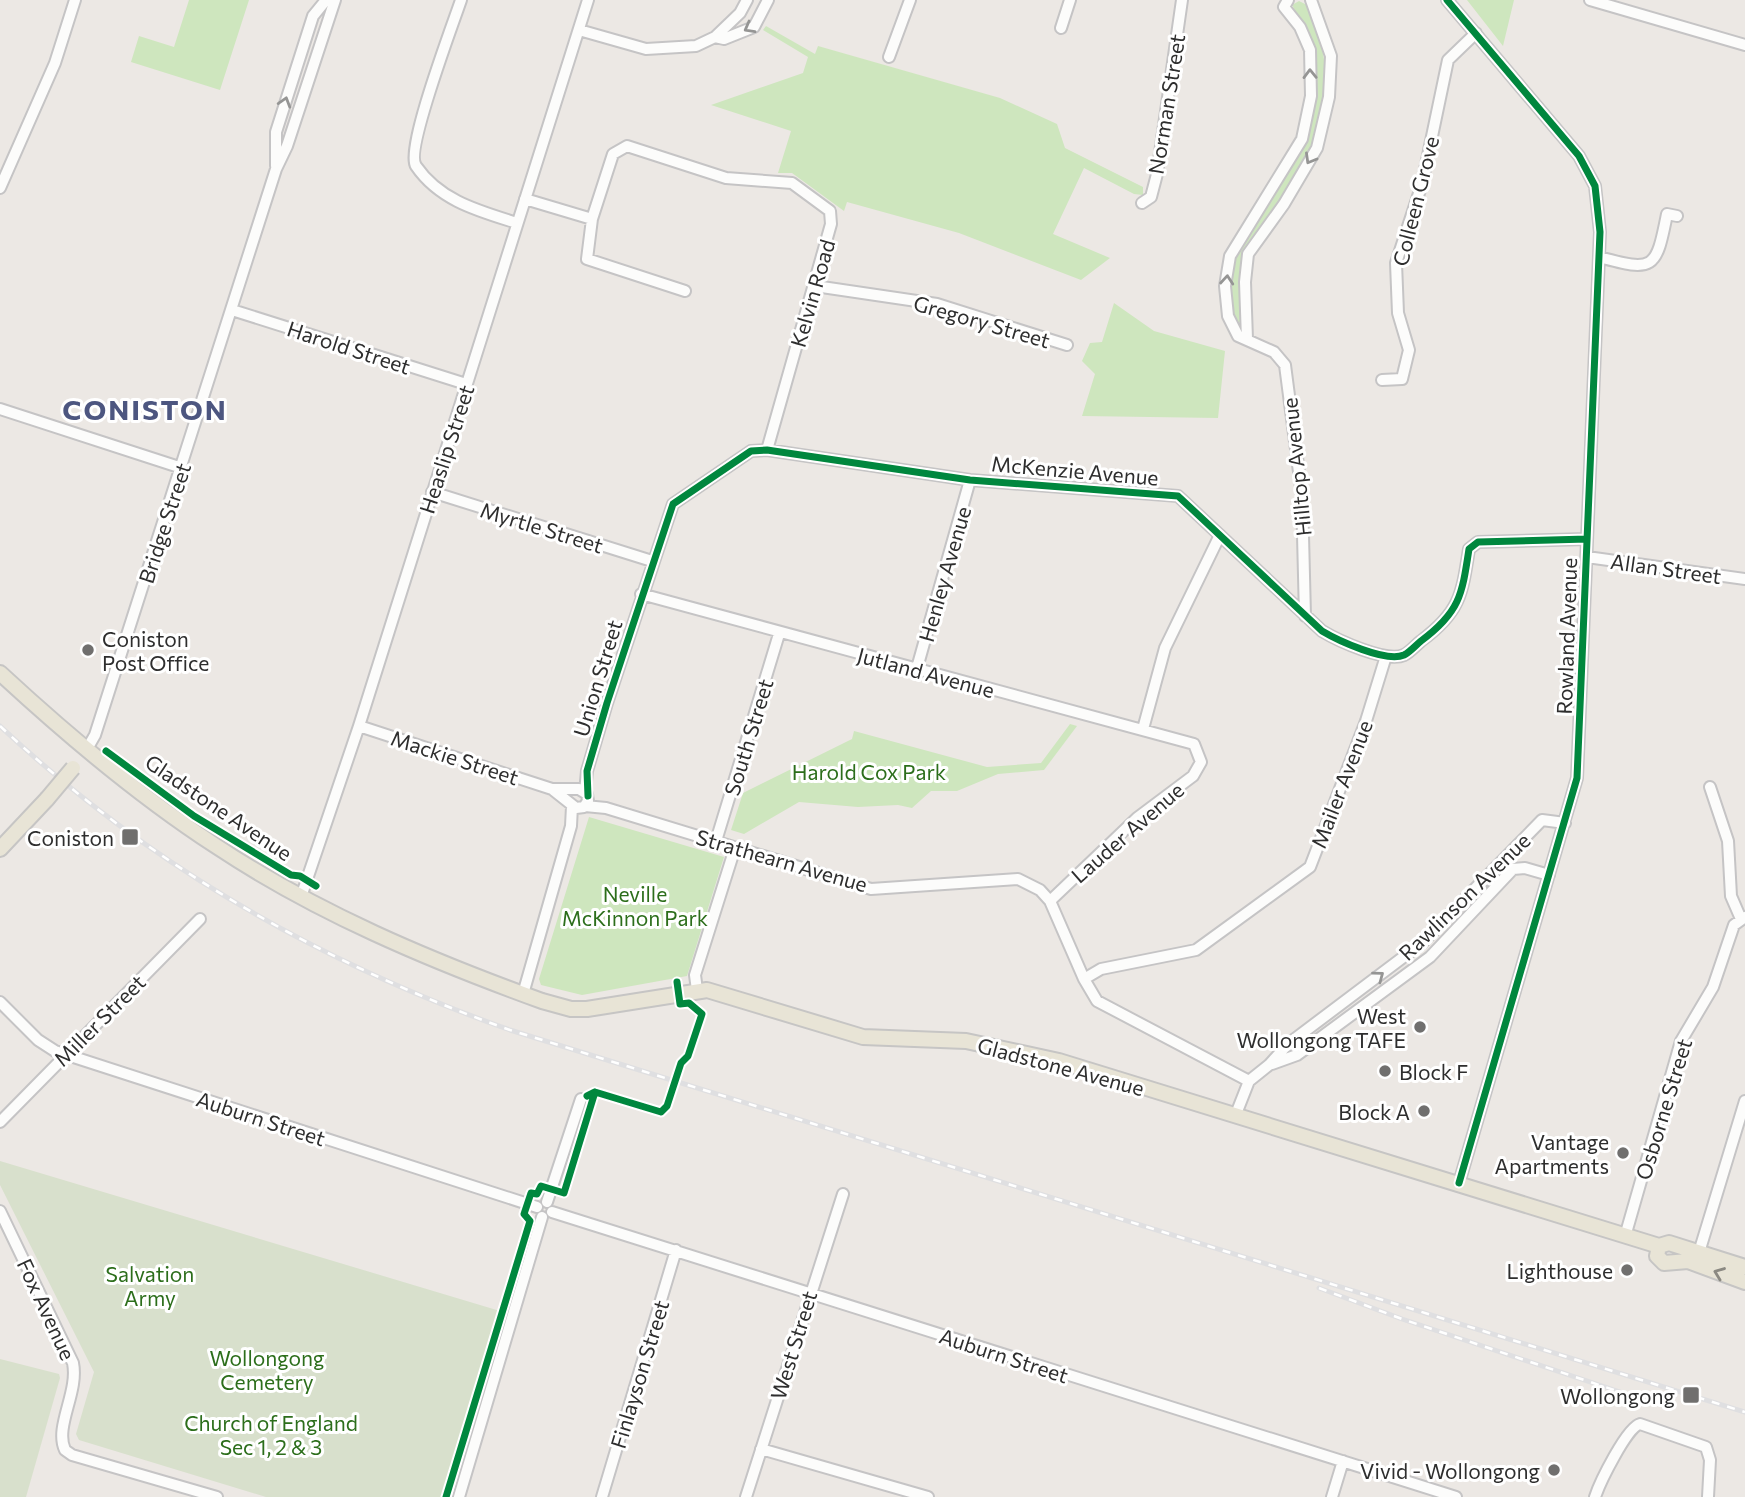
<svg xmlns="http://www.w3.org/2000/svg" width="1745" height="1497" viewBox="0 0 1745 1497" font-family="Commissioner,sans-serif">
	<rect width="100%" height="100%" fill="#ece8e4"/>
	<path fill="#cee6be" d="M189,0H249L220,90L131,62L139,36L174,47Z
		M1467,0H1514L1503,46Z
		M1299,1L1307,5C1342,77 1324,138 1280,201C1269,217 1250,236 1244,255C1237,277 1240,302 1243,324L1235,321C1228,300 1229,283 1233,261L1309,132L1315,98L1313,43L1292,5Z
		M766,26L815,54L818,46L1000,98L1057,124L1065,148L1143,187V195L1134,194L1084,168L1053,234L1110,258L1081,280L959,233L847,202L844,211L792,173H778L791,131L711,105L803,73L808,57L763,30Z
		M1114,303L1154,331L1225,351L1218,418L1082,416L1095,374L1082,361L1090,343L1102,342Z
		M1070,724L1077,726L1044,770L998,774L957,791H931L912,808L898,805L858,807L799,802L744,834L731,830L743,793L852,739L854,731L987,767L1041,763Z
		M589,817L724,857L687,976L582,995L541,985L539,979Z"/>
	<path fill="#d8e0cc" d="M0,1161L500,1311L445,1497H266L79,1440L76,1434L94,1372L0,1185Z
		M0,1359L59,1374L60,1378L26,1497H0Z"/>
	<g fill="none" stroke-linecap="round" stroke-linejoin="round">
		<g stroke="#c5c4c5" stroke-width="14">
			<path id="minor" d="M461,0C453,24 405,150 416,166C440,201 479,211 517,223
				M1288,0L1284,7L1300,27L1310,50L1311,96L1302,139L1230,256L1225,286L1228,316L1238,336L1274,352L1285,365L1302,495L1305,616
				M1447,0L1579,156L1595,186L1600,232L1577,778L1459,1183
				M1590,0L1745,45
				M1061,28L1070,0
				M579,30L646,49L696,46L715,37L740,13L747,0
				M715,37L724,39L754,27L768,0
				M889,57L910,0
				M276,166V132L313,16L326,0
				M0,188L55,63L75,0
				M525,199L592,219L613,154L627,146L726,178L792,183L830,211L831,224L767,450
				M1142,203L1151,197L1157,174L1182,0
				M592,219L587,259L685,291
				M1599,257C1654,272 1656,270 1667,214L1677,216
				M815,286L937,304L1067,345
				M232,310L466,384
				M1247,339L1245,282L1248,254L1284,204L1317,148L1329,97L1331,56L1311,0
				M1382,380L1402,379L1409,350L1398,313L1396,263L1422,184L1448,60L1476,33
				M0,409L182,468
				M432,492L652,561
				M1587,557L1745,579
				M641,594L1194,744L1201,762L1193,776L1137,818L1050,901
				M917,668L970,480
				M359,726L552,789H579L587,794L588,801L584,807L576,808L552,789
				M1143,729L1165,648L1220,535
				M87,749L95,735L276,169L287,146L335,0
				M1710,787L1728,841L1731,896L1741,919
				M585,792L587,771L607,703L673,504L751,451L767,450L970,480L1178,496L1322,631C1337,640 1386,663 1404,655C1410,652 1416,645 1421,641C1460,612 1462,595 1469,549L1478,542L1587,539
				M585,806L606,808L871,889L1018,879L1040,890L1050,901L1084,979L1097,1001L1249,1081
				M716,841L779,634
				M301,897L359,726L588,0
				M1084,979L1101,969L1196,950L1310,867L1366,721L1386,656
				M697,990L695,975L735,848
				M523,994L571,826L572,806
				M0,1002L38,1040L55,1051L537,1207
				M1272,1064L1297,1055L1430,957L1513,869L1525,868L1549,875
				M1236,1114L1249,1081L1269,1065L1288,1044L1422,943L1542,820L1565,823
				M0,1122L200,919
				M547,1202L581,1099
				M0,1211L73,1363C79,1392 54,1427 65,1450L72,1455L217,1497
				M552,1212L1456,1497
				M1626,1233L1681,1041L1713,987L1734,925L1745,917
				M1697,1259L1745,1101
				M761,1449L928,1497
				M459,1497L542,1217
				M602,1497L676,1250
				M746,1497L843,1194
				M1332,1497L1343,1461
				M1595,1497C1600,1482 1627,1427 1640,1424L1706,1447L1710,1460L1708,1497"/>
		</g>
		<g stroke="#c6c5c4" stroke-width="18">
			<path id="major" d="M0,673C67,735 139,796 216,846C317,913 429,960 542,1001L571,1009H587L707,990L863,1037L966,1041L1059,1061L1659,1246
				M0,849L47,799
				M1659,1246L1657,1256L1664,1263L1688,1261L1745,1282
				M1659,1246L1669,1243L1745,1267"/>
		</g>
		<use href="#minor" stroke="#fcfcfb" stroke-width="10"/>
		<use href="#major" stroke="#e8e4d6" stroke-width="14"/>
		<g stroke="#dfdfe1" stroke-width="5">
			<path id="rail" d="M0,726C147,864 321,963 510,1030L1745,1412
				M1319,1288L1402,1319L1629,1395"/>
		</g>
		<use href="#rail" stroke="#fff" stroke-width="2.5" stroke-dasharray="8" stroke-linecap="butt"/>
		<g stroke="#c6c5c4" stroke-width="18" stroke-linecap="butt">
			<path id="major-bridge" d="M47,799L73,768"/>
		</g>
		<use href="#major-bridge" stroke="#e8e4d6" stroke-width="14"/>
		<g stroke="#fff" stroke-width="11">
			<path id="cycleway" d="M1447,0L1579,156L1595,186L1600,232L1577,778L1459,1183
				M106,751L194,816L291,875L300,876L316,886
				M588,796L587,771L607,703L673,504L751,451L767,450L970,480L1178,496L1322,631C1337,640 1386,663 1404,655C1410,652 1416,645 1421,641C1460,612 1462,595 1469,549L1478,542L1587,539
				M587,1096L595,1092L661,1112L667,1106L681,1063L688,1056L702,1014L689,1003L680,1004L677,982
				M446,1497L530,1221L524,1214L531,1193L537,1194L541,1186L564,1193L595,1092"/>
		</g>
		<use href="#cycleway" stroke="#00873e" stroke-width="7"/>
	</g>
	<defs><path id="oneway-chevron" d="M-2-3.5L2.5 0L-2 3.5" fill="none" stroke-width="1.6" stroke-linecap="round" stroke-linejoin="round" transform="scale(1.75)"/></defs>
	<g stroke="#959594">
		<use href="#oneway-chevron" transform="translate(749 28) rotate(151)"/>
		<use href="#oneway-chevron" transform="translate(1310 74) rotate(-91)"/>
		<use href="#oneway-chevron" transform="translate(285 102) rotate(-73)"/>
		<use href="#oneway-chevron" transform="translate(1310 159) rotate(120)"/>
		<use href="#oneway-chevron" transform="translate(1227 280) rotate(-85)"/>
		<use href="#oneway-chevron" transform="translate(1379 976) rotate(-37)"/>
	</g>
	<use stroke="#8b8982" href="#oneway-chevron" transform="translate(1719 1273) rotate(-159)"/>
	<g fill="#706f6e" stroke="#fff" stroke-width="2.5">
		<circle cx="88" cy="650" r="7"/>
		<rect x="121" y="828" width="18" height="18" rx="3.5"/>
		<circle cx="1420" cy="1027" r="7"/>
		<circle cx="1385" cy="1071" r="7"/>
		<circle cx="1424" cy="1111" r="7"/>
		<circle cx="1623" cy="1153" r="7"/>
		<circle cx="1627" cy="1270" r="7"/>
		<rect x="1682" y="1386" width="18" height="18" rx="3.5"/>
		<circle cx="1554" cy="1470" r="7"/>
	</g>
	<g text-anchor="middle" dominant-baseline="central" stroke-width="6" stroke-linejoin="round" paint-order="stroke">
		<g font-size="21" fill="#2e2e2e" stroke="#fff">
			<text transform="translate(1166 104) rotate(-81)">Norman Street</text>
			<text transform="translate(1415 201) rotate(-76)">Colleen Grove</text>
			<text transform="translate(812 293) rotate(-74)">Kelvin Road</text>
			<text transform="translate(982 321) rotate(16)">Gregory Street</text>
			<text transform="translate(349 347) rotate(18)">Harold Street</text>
			<text transform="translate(446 449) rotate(-72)">Heaslip Street</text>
			<text transform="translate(1296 467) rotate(-96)">Hilltop Avenue</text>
			<text transform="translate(1075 470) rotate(5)">McKenzie Avenue</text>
			<text transform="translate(164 523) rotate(-72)">Bridge Street</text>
			<text transform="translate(542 527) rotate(17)">Myrtle Street</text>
			<text transform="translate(1666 568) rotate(8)">Allan Street</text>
			<text transform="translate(944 574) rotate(-74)">Henley Avenue</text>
			<text transform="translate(1566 636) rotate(-88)">Rowland Avenue</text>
			<text transform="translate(926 672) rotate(15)">Jutland Avenue</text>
			<text transform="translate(597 678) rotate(-73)">Union Street</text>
			<text transform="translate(748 737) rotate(-73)">South Street</text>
			<text transform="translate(455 757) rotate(18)">Mackie Street</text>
			<text transform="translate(1341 784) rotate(-69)">Mailer Avenue</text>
			<text transform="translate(219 807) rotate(34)">Gladstone Avenue</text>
			<text transform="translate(1127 832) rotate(-41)">Lauder Avenue</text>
			<text transform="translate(782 860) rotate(16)">Strathearn Avenue</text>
			<text transform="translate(1464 896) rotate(-44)">Rawlinson Avenue</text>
			<text transform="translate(99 1020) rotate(-45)">Miller Street</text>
			<text transform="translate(1061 1066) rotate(15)">Gladstone Avenue</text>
			<text transform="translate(1663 1109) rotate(-73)">Osborne Street</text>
			<text transform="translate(261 1118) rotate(18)">Auburn Street</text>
			<text transform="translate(47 1309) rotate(65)">Fox Avenue</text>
			<text transform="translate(793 1345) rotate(-73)">West Street</text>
			<text transform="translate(1004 1355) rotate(18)">Auburn Street</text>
			<text transform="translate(639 1374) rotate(-73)">Finlayson Street</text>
		</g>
		<g font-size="21" fill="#2e2e2e" stroke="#fff" text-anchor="end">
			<text x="102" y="638" text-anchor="start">Coniston<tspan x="102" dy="24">Post Office</tspan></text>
			<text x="114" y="837">Coniston</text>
			<text x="1406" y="1015">West<tspan x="1406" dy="24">Wollongong TAFE</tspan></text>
			<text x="1399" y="1071" text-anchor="start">Block F</text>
			<text x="1410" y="1111">Block A</text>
			<text x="1609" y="1141">Vantage<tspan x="1609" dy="24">Apartments</tspan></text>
			<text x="1613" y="1270">Lighthouse</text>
			<text x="1675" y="1395">Wollongong</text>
			<text x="1540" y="1470">Vivid - Wollongong</text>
		</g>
		<g font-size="21" fill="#2c6e1b" stroke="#fff">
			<text x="869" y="771">Harold Cox Park</text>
			<text x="635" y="893">Neville<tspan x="635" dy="24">McKinnon Park</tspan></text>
			<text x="150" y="1273">Salvation<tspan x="150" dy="24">Army</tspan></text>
			<text x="267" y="1357">Wollongong<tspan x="267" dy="24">Cemetery</tspan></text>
			<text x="271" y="1422">Church of England<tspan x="271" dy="24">Sec 1, 2 &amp; 3</tspan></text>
		</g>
		<g font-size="28" font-weight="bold" letter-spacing="2" fill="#4d5680" stroke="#fff">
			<text x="145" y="409">CONISTON</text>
		</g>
	</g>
</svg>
